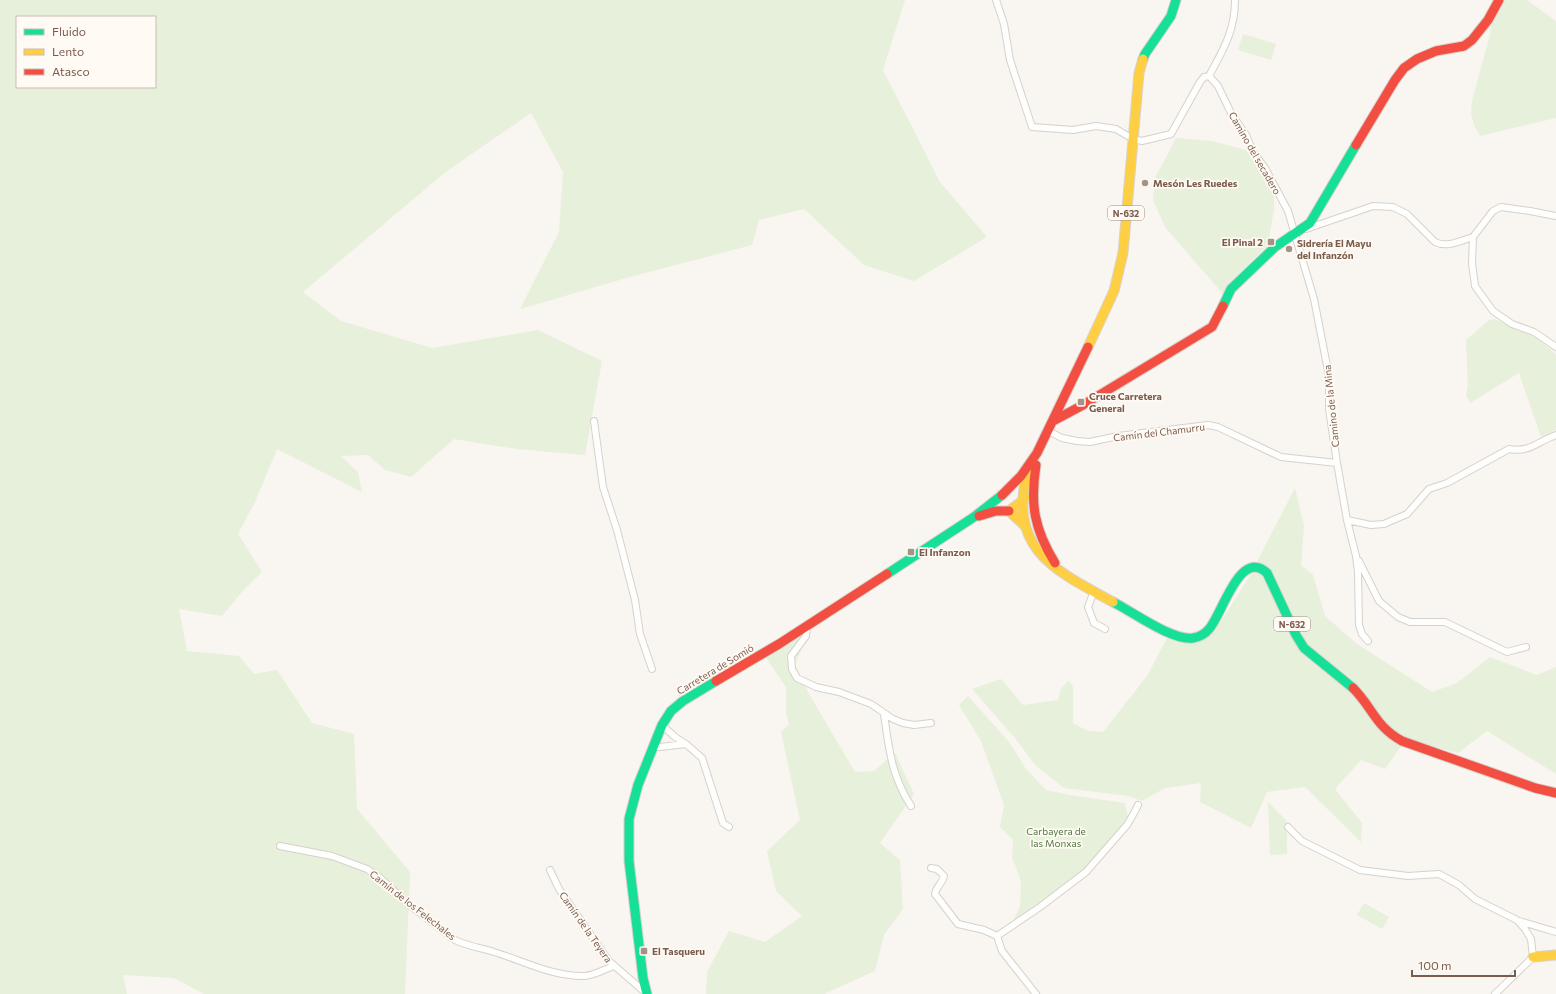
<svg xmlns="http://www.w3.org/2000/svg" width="1556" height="994" viewBox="0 0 1556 994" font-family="Commissioner,sans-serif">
	<rect width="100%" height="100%" fill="#f9f5f0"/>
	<path fill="#e7f0db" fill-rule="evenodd" d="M0,0H905L883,70L940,182L987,237L914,281L864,265L804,209L759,220L752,245L630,277L520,309L559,232L563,172L531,113L447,171L303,292L341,321L432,348L538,330L602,361L585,455L517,449L454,439L411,477L385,470L368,455L341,456L358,472L362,492L277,449L255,502L238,534L262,572L240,594L222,616L179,609L187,651L239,656L254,674L277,670L312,723L354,734L357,809L410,872L405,994H204L174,978L123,975L127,994H0ZM17,17H155V87H17Z
		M1503,0H1527L1556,21V118L1480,136L1474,125L1471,113L1472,101L1490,35L1491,20Z
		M1243,34L1276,44L1271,60L1238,50Z
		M1176,138L1212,141L1246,150L1257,162L1274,191V209L1268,245L1233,279L1223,294L1165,227L1153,200L1155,178Z
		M1494,319L1535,337L1556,354V430L1541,437L1519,373L1470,403L1466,396L1468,385L1466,340L1489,320Z
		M1295,488L1304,526L1301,565L1313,575L1325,616L1357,644L1432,692L1457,683L1490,657L1537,675L1556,667V774L1487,731L1458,753L1406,739L1385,769L1361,760L1335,789L1362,823L1361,842L1305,787L1267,792L1251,828L1200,802L1201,783L1165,788L1142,801L1128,796L1064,788L1035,765L1015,738L972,689L1001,679L1023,705L1058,700L1061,688L1069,681L1073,687V723L1088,731L1103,732L1147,676L1167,638L1216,629L1249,577Z
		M801,637V651L795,664L808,692L855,772L874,771L895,753L914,794L880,843L900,860L903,909L884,935L875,971L824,994H706L707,972L729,931L765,942L802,916L776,891L767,851L800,820L781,732L789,724L786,714V687L766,658Z
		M968,696L1009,742L1026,769L1046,790L1070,795L1125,803L1128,817L1084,871L1038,905L1013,920L1020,907L1021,884L1019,875L1012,858L1013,840L1000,827L1004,805L981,741L959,705Z
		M1268,802L1287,821V854L1270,855Z
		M1364,903L1389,917L1382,929L1357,915Z"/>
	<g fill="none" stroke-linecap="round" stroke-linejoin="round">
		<g stroke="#d7d1cb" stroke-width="8">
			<path id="street" d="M996,0L1004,24L1010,60L1032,127L1073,130L1096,126L1116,129L1133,139L1142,141L1171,134L1200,82L1204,77L1209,76C1223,50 1235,31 1235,0
				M1209,76L1218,86L1231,113L1246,135L1253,152L1265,168L1288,211L1314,299L1329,376V409L1337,463L1347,520L1356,556L1358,572L1359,625L1362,634L1368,641
				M1556,216L1530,211L1501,207L1493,211L1473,237L1472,263L1475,286L1493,311L1512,324L1534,332L1556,347
				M1306,229L1373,206L1393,207L1407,214L1435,242C1447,248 1460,241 1473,237
				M594,421L603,487L617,530L635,600L640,634L652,669
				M1048,431L1062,438L1077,441L1090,442L1118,436L1208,425L1218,427L1281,457L1337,463
				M1347,520L1371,525L1384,524L1407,514L1429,489L1447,483L1509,449C1530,453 1538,441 1556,435
				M1359,561L1379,601L1398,617L1410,622H1445L1507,652L1526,647
				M1094,591L1088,607L1094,623L1105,629
				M807,626L806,636L791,656L792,669L797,678L816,687L839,692L871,704L893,719L903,723L914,725L931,723
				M884,714C889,749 891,775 911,806
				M662,725L675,737L686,744
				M652,747H660L686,744L702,758L723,823L729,827
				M1288,827L1302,841L1360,870L1408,876L1439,874L1459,885L1475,899L1517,920L1525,929L1531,939L1533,957L1495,994
				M280,846L332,856L367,869L379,877L407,903L455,940C467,946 481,948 494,952C524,961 553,977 585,976C595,975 605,969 614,966
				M931,868L937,869L944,876C942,885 936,886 935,894L958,924L984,930L997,936
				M550,870L559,889L609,961L647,994
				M1519,921L1556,932
				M1036,994L1002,951L997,936L1040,907L1086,872L1127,825L1134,813L1138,805"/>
		</g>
		<g stroke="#d9d2cb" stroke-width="11">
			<path id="fast" d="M1143,59L1145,54L1171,16L1176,0
				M1223,306L1231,289L1275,247L1310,223L1356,145
				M887,574L974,517L1002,495
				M1113,602C1133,612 1172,641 1193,638C1199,637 1205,634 1209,629C1222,615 1240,547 1267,573L1296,635L1304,648L1353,688
				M647,994L643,978L629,861V819L638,785L662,725L671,711L683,701L716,681"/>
		</g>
		<g stroke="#d9d2cb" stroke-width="11">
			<path id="slow" d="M1088,347L1114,291L1123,253L1139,73L1143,59
				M1028,469C1007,548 1052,569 1113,602
				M1025,497L1021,502L1009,511L1025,526
				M1533,957L1556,955"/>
		</g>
		<g stroke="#d9d2cb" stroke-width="11">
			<path id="jam" d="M1356,145L1395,80L1404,68L1417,59L1436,51L1464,46L1472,40L1488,20L1499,0
				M1053,421L1083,405L1212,327L1223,306
				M1036,465C1030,504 1034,529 1055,563
				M1002,495L1021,476L1037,453L1088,347
				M979,516L996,511H1009
				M716,681L779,644L887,574
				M1353,688C1373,708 1375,726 1402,741L1535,788L1556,793"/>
		</g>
		<use href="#street" stroke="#fefefd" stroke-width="6"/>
		<use href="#fast" stroke="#16e098" stroke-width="9"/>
		<use href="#slow" stroke="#ffcf43" stroke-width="9"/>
		<use href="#jam" stroke="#f24e42" stroke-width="9"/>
	</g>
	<g fill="#a69286" stroke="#fffaf3" stroke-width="1.5">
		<circle cx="1145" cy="183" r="4"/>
		<rect x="1267" y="238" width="8" height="8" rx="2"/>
		<circle cx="1289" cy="249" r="4"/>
		<rect x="1077" y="398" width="8" height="8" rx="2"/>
		<rect x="907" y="548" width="8" height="8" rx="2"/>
		<rect x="640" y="947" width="8" height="8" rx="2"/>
	</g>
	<g text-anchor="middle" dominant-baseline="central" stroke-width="3.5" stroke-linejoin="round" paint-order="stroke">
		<g fill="#fffaf3" stroke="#a28b7f" stroke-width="1">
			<rect x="1108" y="206" width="36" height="14" rx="3"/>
			<rect x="1274" y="617" width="36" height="14" rx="3"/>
		</g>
		<g font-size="9" font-weight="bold" fill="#7a5c4d">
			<text x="1126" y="213">N-632</text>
			<text x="1292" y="624">N-632</text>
		</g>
		<g font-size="10" fill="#7a5c4d" stroke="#fffaf3">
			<text transform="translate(1255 153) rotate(60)">Camino del secadero</text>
			<text transform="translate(1331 406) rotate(-96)">Camino de la Mina</text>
			<text transform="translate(1159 432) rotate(-7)">Camín del Chamurru</text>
			<text transform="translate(715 669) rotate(-31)">Carretera de Somió</text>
			<text transform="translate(413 905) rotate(38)">Camín de los Felechales</text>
			<text transform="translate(586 927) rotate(55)">Camín de la Teyera</text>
		</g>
		<g font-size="10" font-weight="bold" fill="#7a5c4d" stroke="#fffaf3" text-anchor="start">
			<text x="1153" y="183">Mesón Les Ruedes</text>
			<text x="1263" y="242" text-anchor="end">El Pinal 2</text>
			<text x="1297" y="243">Sidrería El Mayu<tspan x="1297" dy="12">del Infanzón</tspan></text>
			<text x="1089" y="396">Cruce Carretera<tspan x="1089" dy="12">General</tspan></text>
			<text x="919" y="552">El Infanzon</text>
			<text x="652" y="951">El Tasqueru</text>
		</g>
		<g font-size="10" fill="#537a41" stroke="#fffaf3">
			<text x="1056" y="831">Carbayera de<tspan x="1056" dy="12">las Monxas</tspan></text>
		</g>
	</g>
	<rect x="16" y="16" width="140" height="72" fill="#fffaf3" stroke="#cabbb1"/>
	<rect x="24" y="29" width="20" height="6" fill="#16e098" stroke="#cabbb1"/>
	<text x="52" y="36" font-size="12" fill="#7a5c4d">Fluido</text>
	<rect x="24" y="49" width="20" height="6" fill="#ffcf43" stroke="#cabbb1"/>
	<text x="52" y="56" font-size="12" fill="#7a5c4d">Lento</text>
	<rect x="24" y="69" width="20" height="6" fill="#f24e42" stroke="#cabbb1"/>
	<text x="52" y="76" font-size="12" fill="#7a5c4d">Atasco</text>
	<path d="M1412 970v6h103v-6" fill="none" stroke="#7a5c4d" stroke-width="2"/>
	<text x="1418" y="970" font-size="12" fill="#7a5c4d" stroke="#fffaf3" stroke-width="3" paint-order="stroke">100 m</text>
</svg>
